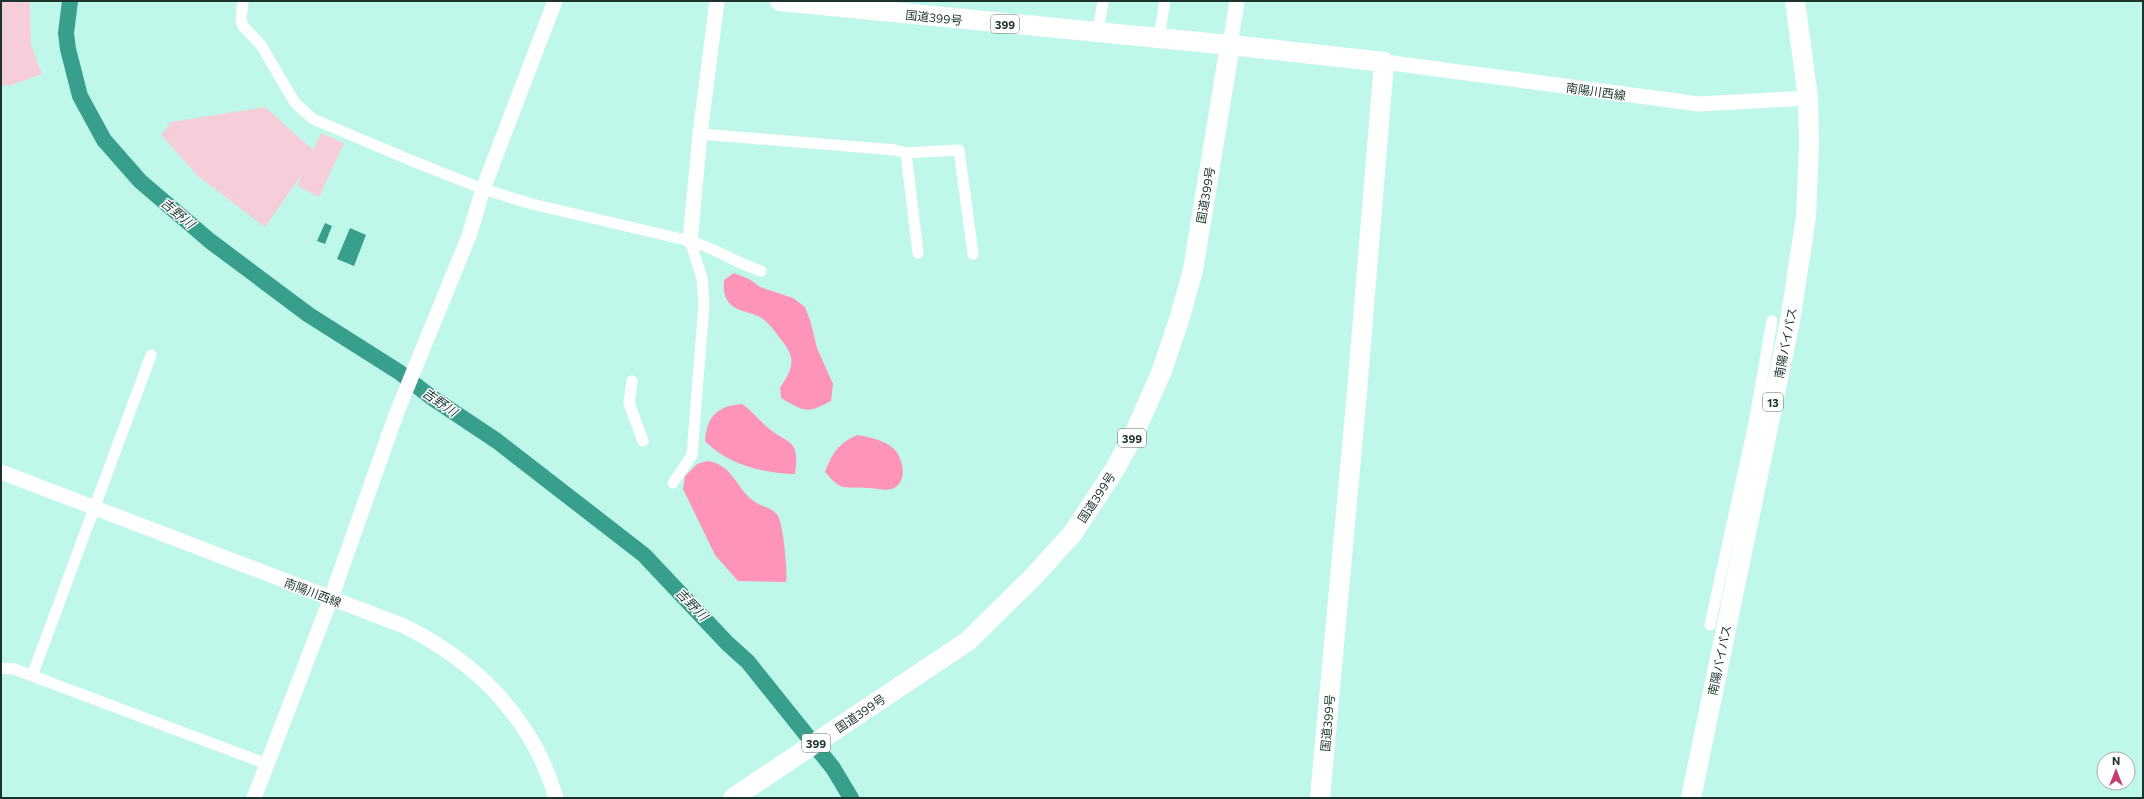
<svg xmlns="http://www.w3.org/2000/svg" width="2144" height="799" viewBox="0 0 2144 799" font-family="Commissioner,'Noto Sans JP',sans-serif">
	<rect width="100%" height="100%" fill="#bff8eb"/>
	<path fill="#f6ced9" d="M1,1H30L31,45L42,74L9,86L1,85Z
		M265,107L313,150L321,133L344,143L319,197L297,186L302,174L265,227L199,177L161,135L171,122Z"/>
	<path fill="#fe95b8" d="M734,273L749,279L760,287L793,298L805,307L810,320L817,348L833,384L831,401C807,414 805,412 781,398L780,388C795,365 796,358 779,337C773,329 768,322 760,317C748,311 729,311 725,295C723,291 724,284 724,280Z
		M742,404C752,411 758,419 767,427C790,446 800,438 795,474C765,474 726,464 705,441C707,416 717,406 742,404Z
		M857,435C869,437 885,440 894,449C904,459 908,483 892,489C883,491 876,488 868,488C843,486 843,493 825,472C833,452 838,444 857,435Z
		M707,461C733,464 736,489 755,502C762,507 772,507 778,516C783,524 788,572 786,582L738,581L715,555L683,489L685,476L697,464Z"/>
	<path fill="#389f8d" d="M325,223L332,226L325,244L317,241Z
		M350,228L366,235L354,266L337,259Z"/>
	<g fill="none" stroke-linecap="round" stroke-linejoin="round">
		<path stroke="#389f8d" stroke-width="16" d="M70,1L66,33L68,49L80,96L104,140L140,181L210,241L309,315L399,372L431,397L497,441L644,555L727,643L748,662L833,768L851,798"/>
		<path stroke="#fff" stroke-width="11" d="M243,1L241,20L243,26L261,45L295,103L313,119L410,160L483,189L532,204L690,241C715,248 736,263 761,271
			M1098,31L1103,1
			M1159,38L1165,1
			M700,134L895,150L906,153L959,150L973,254
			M906,153L918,253
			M632,381L629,403L643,441
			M673,483L692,455L704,304L702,278L690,241
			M1710,625L1754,423L1772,321
			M1,668L14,669L267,764
			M32,676L151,355"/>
		<path stroke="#fff" stroke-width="15" d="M1230,45L1237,1
			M1384,62L1699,104L1808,98
			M690,241L700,134L717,1
			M1,472L404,626C477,662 533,719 556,798
			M254,798L331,598L397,412L469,236L483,189L555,1"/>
		<path stroke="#fff" stroke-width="20" d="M780,1L1230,45L1384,62L1357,392L1320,798
			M733,798L968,641L1034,576L1073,533L1115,469L1134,434L1161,373L1179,320L1193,270L1230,45
			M1691,798L1790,321L1806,217L1809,144L1808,98L1795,1"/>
	</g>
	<g text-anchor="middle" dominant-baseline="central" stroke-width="3" stroke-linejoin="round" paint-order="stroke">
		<g fill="#fff" stroke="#5f706c" stroke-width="1">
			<rect x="991" y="15" width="28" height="18" rx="3"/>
			<rect x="1763" y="393" width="20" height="18" rx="3"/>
			<rect x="1118" y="429" width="28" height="18" rx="3"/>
			<rect x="802" y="734" width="28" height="18" rx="3"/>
		</g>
		<g font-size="11" font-weight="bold" fill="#1b322d">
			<text x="1005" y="24">399</text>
			<text x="1773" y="402">13</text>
			<text x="1132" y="438">399</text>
			<text x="816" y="743">399</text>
		</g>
		<g font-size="12" fill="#1b322d" stroke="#fff">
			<text transform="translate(934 17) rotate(6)">国道399号</text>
			<text transform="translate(1596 91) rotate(8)">南陽川西線</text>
			<text transform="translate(1205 195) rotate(-80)">国道399号</text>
			<text transform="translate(1785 343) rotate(-79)">南陽バイパス</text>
			<text transform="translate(1096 497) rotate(-57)">国道399号</text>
			<text transform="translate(313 592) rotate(21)">南陽川西線</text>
			<text transform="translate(1719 660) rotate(-78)">南陽バイパス</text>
			<text transform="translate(860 713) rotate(-34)">国道399号</text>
			<text transform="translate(1327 723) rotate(-85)">国道399号</text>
		</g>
		<g font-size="13" font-style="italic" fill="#1c3b35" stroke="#fff">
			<text transform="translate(178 213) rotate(40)">吉野川</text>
			<text transform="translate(440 402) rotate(35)">吉野川</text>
			<text transform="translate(692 604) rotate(46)">吉野川</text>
		</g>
	</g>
	<rect width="2144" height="799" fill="none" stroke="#1b322d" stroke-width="4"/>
	<g transform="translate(2116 771)"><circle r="19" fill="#ffffff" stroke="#a4adab"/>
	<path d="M0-3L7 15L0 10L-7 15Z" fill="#c53b74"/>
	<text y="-6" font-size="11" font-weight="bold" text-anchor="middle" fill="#1b322d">N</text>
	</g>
</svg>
